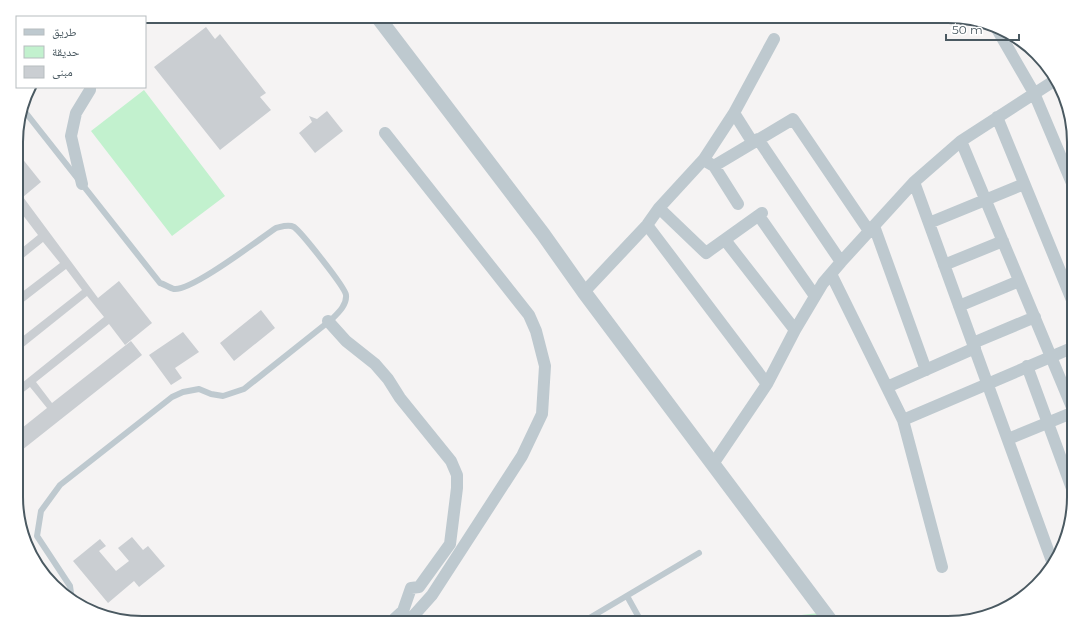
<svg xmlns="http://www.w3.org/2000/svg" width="1090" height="639" viewBox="0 0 1090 639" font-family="Montserrat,'Noto Naskh Arabic',sans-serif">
	<rect width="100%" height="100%" fill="#f5f3f3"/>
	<path fill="#c2f1ce" d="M144,90L225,196L172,236L91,131Z
		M819,613L825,623H731Z"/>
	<path fill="#caced2" d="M206,27L215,39L220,34L266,93L260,97L271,110L220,150L154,67Z
		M327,111L343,131L315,153L299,133L312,122L309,116L317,119Z
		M17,152L41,182L23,197L98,298L119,281L152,323L125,345L109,324L36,382L52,403L131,341L142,355L17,454V432L47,408L30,387L17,397V387L104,317L87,296L17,352V341L82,290L66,269L17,307V296L60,263L43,242L17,263V252L38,235L22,214L17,218Z
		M261,310L275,328L234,361L220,343Z
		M183,332L199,352L175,368L182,378L171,385L149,355Z
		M132,537L143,550L148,546L165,566L139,587L134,581L108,603L73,561L100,539L106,546L99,551L116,571L129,561L118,548Z"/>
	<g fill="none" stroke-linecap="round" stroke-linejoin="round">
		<path stroke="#bec9cf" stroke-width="6" d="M22,108L160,283C164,284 170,288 174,289C192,291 258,240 276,228C281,227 288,224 294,227C301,232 345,287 346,295C347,305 338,313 332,319L244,389L223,396L211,394L199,389L183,392L172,397L60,485L41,511L37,536L70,586L72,600
			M627,596L642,623
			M581,623L699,553"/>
		<path stroke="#bec9cf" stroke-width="12" d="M997,29L1034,93L1074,188
			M734,113L753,143
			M997,117L1074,305
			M385,133L529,315L536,331L545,366L542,414L522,456L432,595L407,623
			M758,139L841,262
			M961,141L1074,412
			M707,162L714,166L738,204
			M714,166L793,119L869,231
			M914,182L1053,564
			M82,184L71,136L76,113L90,90V87
			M659,208L706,253L762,213
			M759,216L815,296
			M929,223L1024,184
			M647,225L767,384
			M874,226L926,370
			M725,240L795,330
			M944,265L1003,241
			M831,274L903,420L942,567
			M584,292L647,225L659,208L704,159L734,113L774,39
			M959,306L1019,281
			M328,321L346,341L375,364L388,379L400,398L451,461L457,475V488L450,544L419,587L411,588L403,611L390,623
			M973,343L1035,317
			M1027,366L1074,494
			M887,387L975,348
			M903,420L1074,347
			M1008,439L1074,412
			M713,464L767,384L795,330L823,283L841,262L914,182L961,141L1057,79"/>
		<path stroke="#bec9cf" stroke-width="15" d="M377,16L543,234L584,292L832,623"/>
	</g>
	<path d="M0 0H1090V639H0ZM142 23H948A119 119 0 0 1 1067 142V497A119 119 0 0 1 948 616H142A119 119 0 0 1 23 497V142A119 119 0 0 1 142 23Z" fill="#fff" fill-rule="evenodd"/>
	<path fill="none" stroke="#4a5961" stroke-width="2" d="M142 23H948A119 119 0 0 1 1067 142V497A119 119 0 0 1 948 616H142A119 119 0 0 1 23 497V142A119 119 0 0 1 142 23Z"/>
	<rect x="16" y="16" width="130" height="72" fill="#ffffff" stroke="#b7bdc0"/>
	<rect x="24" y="29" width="20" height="6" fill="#bec9cf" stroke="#b7bdc0"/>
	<text x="52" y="36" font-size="12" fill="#4a5961">طريق</text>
	<rect x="24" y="46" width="20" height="12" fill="#c2f1ce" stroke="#b7bdc0"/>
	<text x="52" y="56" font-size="12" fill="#4a5961">حديقة</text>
	<rect x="24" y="66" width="20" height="12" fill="#caced2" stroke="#b7bdc0"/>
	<text x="52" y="76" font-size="12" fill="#4a5961">مبنى</text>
	<path d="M946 34v6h73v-6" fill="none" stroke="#4a5961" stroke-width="2"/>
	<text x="952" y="34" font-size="12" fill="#4a5961" stroke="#ffffff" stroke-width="3" paint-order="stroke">50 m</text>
</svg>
